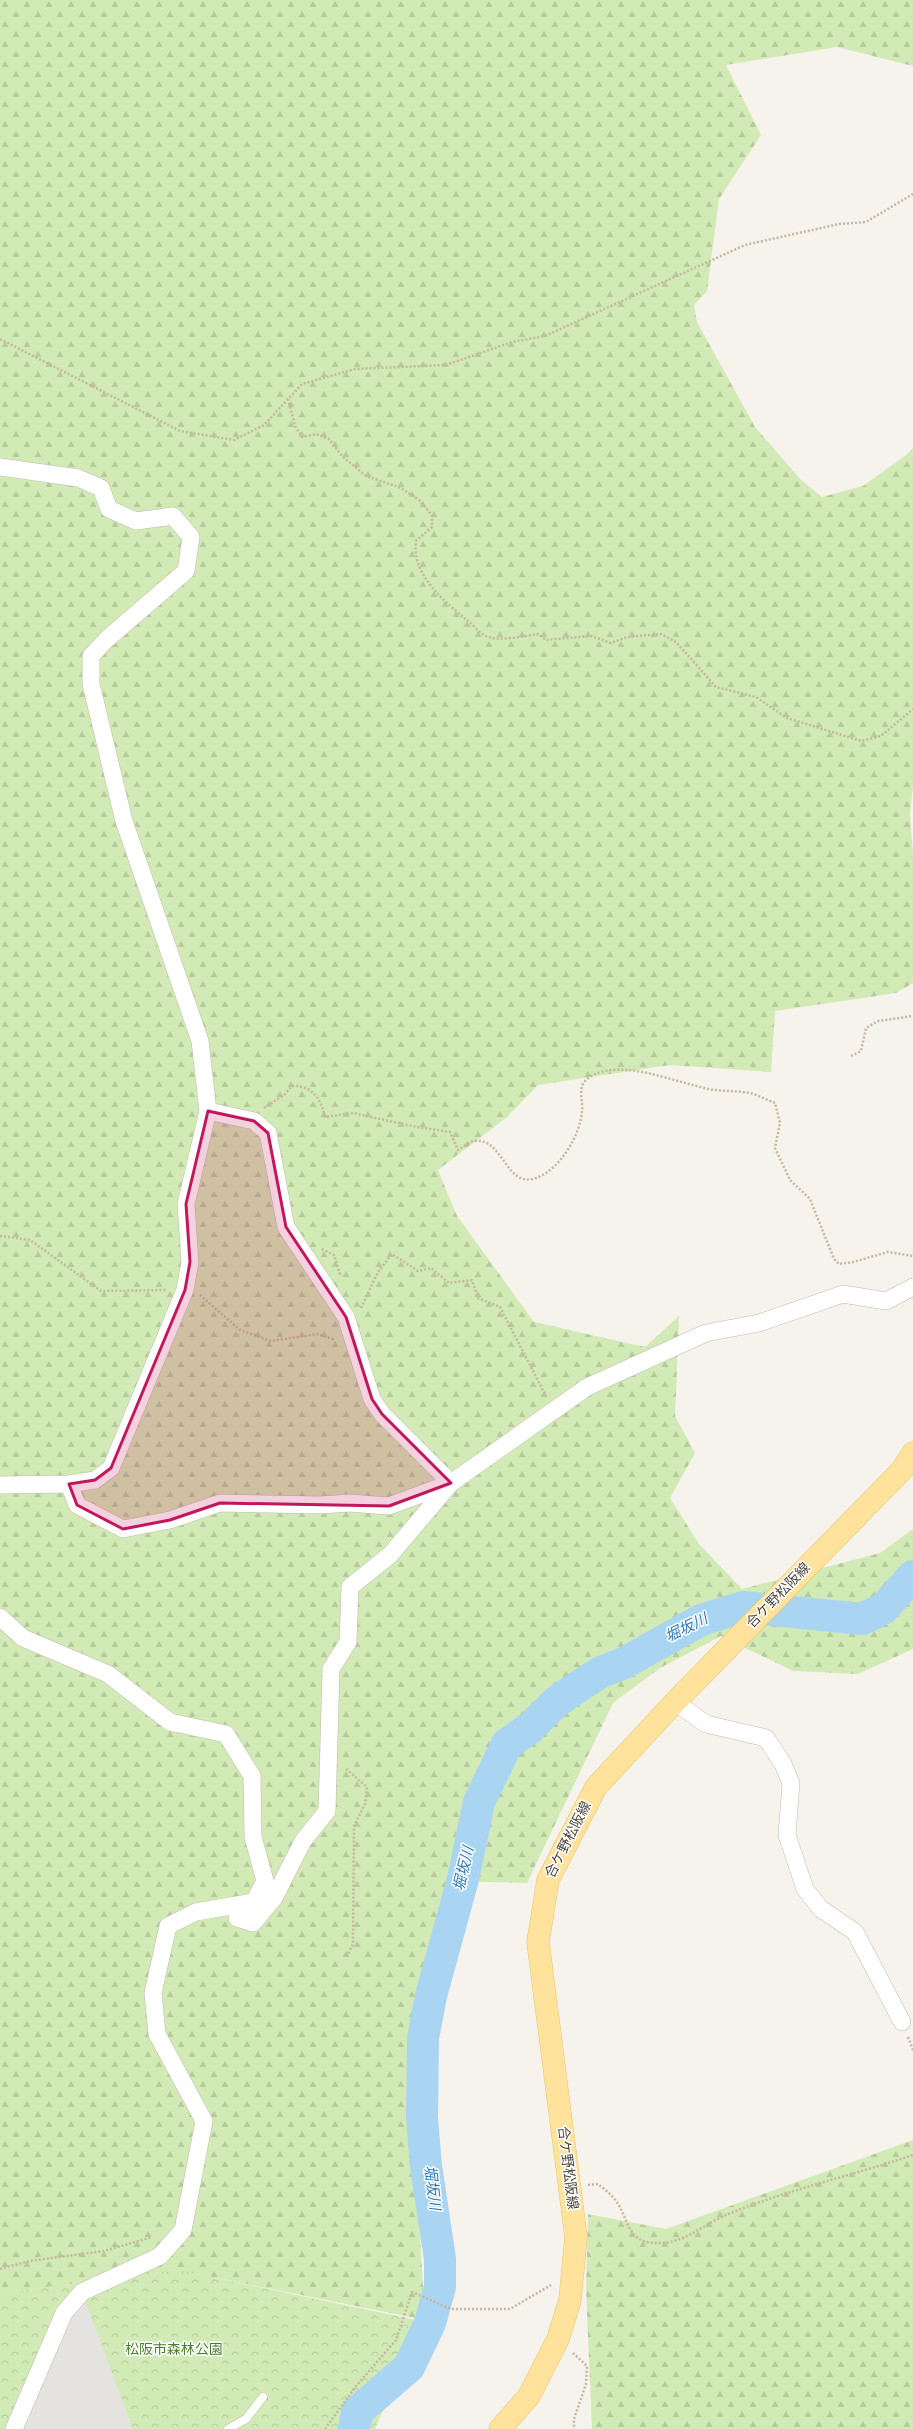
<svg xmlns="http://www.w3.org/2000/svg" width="913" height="2429" viewBox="0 0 913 2429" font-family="Overpass,'Noto Sans JP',sans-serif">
	<defs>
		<pattern id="forest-firs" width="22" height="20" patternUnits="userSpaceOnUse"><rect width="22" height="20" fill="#d2eab5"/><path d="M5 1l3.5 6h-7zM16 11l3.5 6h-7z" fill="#b6ca9c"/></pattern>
		<pattern id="park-crowns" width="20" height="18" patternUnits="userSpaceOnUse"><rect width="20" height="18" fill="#d2eab5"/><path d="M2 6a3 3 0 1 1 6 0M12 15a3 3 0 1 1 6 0" fill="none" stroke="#b6ca9c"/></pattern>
	</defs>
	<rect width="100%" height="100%" fill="#f6f3ec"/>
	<path fill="url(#forest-firs)" d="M0,0H913V66L837,47L726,65L761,135L719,199L707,291L694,305L697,322L755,427L801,480L822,497L863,486L905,456L913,448V786L910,815L913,854V983L896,993L775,1011L771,1072L670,1065L538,1085L507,1117L438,1170L457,1216L534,1322L645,1347L679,1316L675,1416L695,1453L670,1498L699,1544L742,1589L880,1553L913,1529V1649L858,1674L793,1671L721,1636L660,1668L613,1703L527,1883L448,1881L409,2052L425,2320L178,2270L0,2293Z
		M913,2140V2429H592L586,2289L588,2214L666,2229Z"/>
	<path fill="url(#park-crowns)" d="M178,2270L421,2321L375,2429H0V2293Z"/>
	<path fill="#e5e3e0" d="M82,2292L133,2429H14Z"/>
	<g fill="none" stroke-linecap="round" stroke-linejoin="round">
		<path stroke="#a9d4f2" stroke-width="32" d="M354,2429L357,2412L409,2367L430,2323L440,2287V2259L426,2166L422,2118L423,2038L431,1996L463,1879L479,1802L507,1744L530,1728L556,1702L579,1686L601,1672L624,1663L701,1620L743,1607L862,1619L883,1609L913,1576"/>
		<g stroke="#c2bbae" stroke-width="9">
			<path id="lane" d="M228,2429L246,2419L263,2397"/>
		</g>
		<g stroke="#c2bbae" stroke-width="18">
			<path id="street" d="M0,467L78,478L101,488L109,509L136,521L173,516L191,537L186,571L107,639L91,656V684L124,821L200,1041L208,1111L186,1204L190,1262L185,1290L111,1468L95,1480L69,1484L0,1485
				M69,1484L77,1505L123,1529L170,1520L220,1503L321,1505L349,1503L389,1506L451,1483L382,1414L372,1399L346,1317L286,1227L268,1133L254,1121L208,1111
				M0,1617L23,1638L108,1674L170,1722L226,1734L252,1776L253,1837L265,1881L254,1902L196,1912L168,1926L153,1993L157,2034L204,2121L183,2230L160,2256L82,2292L64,2313L14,2429
				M675,1702L706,1724L766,1738L783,1764L791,1783L787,1835L805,1889L821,1909L855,1932L902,2022
				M254,1902L237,1918L253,1923L274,1898L303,1841L327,1811L331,1669L348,1642L350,1587L390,1555L451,1483L587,1387L706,1333L759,1323L843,1294L886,1301L913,1287"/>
		</g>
		<g stroke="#e6c16a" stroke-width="23">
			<path id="primary" d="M500,2429L529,2396L558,2339L570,2300L576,2237L538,1942L548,1880L596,1787L675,1702L902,1470L913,1453"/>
		</g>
		<path stroke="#c4b79f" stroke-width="2.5" stroke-dasharray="2 2" stroke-linecap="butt" d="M0,339L180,431L234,440L264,425L302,384L355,369L446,365L512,342L545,336L745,245L839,224L866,222L913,194
			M288,399L295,426L302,437L316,434L329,439L342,456L366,476L401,488L419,500L432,515V527L416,541C411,575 445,602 469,622C474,626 480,633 486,636C501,642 523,636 538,634L546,640L591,636L611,643L627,637L661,634L676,642L716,687L756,697L787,718L861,741L881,736L913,709
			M851,1056L861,1051L866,1028L878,1021L913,1016
			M264,1108L284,1095L292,1086C312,1085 321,1099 325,1117L353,1113L417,1127L450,1132L458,1150C463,1147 469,1142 474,1141C504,1137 505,1189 536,1178C560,1170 581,1134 582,1110C583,1101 578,1089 585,1081C596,1070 613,1069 627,1070C648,1071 683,1083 704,1088C719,1092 735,1090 750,1093C758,1095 767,1100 775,1103L780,1123L775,1148L790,1180L810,1199L834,1259L839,1264L853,1262L888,1252L913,1256
			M0,1236L30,1240L101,1291L166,1290
			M322,1249L334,1255L341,1277
			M200,1295L240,1330L271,1341L318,1334L335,1340
			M361,1308L378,1272L392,1254L418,1271L431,1268L449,1283L472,1280L478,1298L500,1307L546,1396
			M346,1769L367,1787L365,1804L354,1826L353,1944L347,1956
			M908,2037L913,2050
			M588,2185L598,2184C604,2189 611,2194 616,2201C627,2215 627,2238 647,2242C681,2248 698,2227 726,2215C786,2190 851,2176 913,2155
			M0,2269L29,2261L104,2251L152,2237
			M573,2353L587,2366L586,2384L574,2419V2429
			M325,2429L357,2385L396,2340L412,2292L451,2309H510L551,2285"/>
		<use href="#lane" stroke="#fff" stroke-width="8"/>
		<use href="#street" stroke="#fff" stroke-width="17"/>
		<use href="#primary" stroke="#ffe39c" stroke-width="22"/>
	</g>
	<path fill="#c2185b" fill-opacity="0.2" stroke="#c2185b" stroke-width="3" stroke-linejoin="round" d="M208,1111L254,1121L268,1133L286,1227L346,1317L372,1399L382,1414L451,1483L389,1506L220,1503L170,1520L123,1529L77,1505L69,1484L95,1480L111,1468L185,1290L190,1262L186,1204Z"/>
	<g text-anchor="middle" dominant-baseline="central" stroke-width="3" stroke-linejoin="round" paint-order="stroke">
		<g font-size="14" fill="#4b4439" stroke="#fff">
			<text transform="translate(779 1596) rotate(-46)">合ケ野松阪線</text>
			<text transform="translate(569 1840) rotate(-63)">合ケ野松阪線</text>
			<text transform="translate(567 2168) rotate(83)">合ケ野松阪線</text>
		</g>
		<g font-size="14" fill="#4a7f2a" stroke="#fff">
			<text x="174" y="2350">松阪市森林公園</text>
		</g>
		<g font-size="15" font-style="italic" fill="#2e7ab2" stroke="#fff">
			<text transform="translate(687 1629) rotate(-26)">堀坂川</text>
			<text transform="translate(465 1869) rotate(-77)">堀坂川</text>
			<text transform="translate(431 2188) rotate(83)">堀坂川</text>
		</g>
	</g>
</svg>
